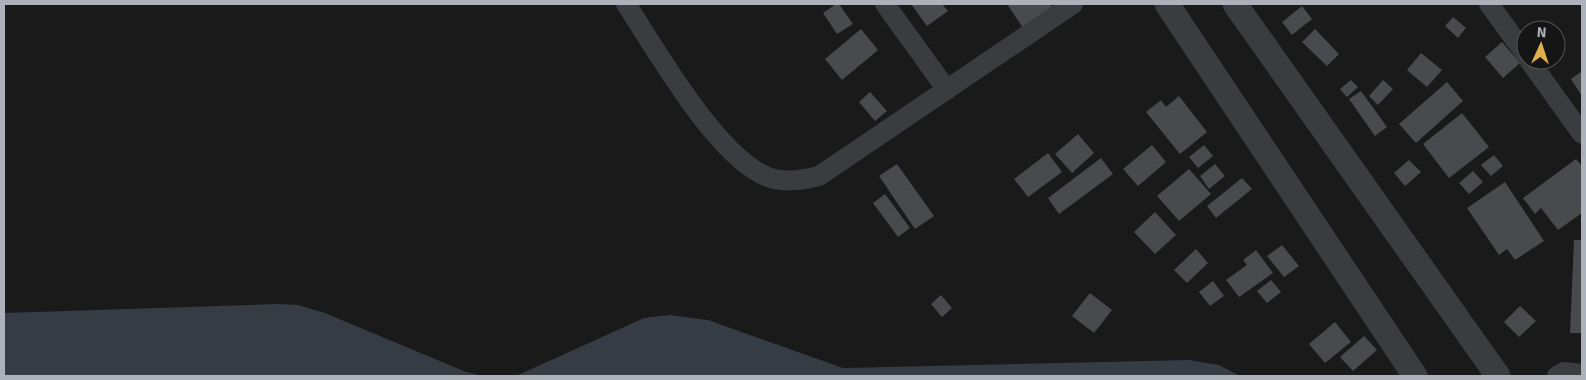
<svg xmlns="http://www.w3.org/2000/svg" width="1586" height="380" viewBox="0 0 1586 380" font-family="Signika,sans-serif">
	<rect width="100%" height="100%" fill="#1a1a1b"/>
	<path fill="#353c43" d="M278,304L298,305L325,313L466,372L482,376H4V313Z
		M670,315L708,320L843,368L1189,360L1219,365L1240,376H516L644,318Z"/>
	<path fill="#494a4d" d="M836,4H839L853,24L837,34L823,13Z
		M911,4H942L948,11L927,26Z
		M1007,4H1050L1053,8L1023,28Z
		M1302,6L1312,19L1292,35L1282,22Z
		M1453,17L1466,28L1458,38L1445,26Z
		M861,29L878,50L842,80L825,59Z
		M1315,29L1339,54L1327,66L1302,42Z
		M1502,42L1520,63L1503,78L1485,57Z
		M1421,53L1442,70L1427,87L1407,70Z
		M1582,71V96L1571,79Z
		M1351,80L1358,87L1347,97L1340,89Z
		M1383,80L1393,89L1378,105L1369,96Z
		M1447,82L1463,101L1416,143L1399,124Z
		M1361,91L1387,127L1375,136L1349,99Z
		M870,92L887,111L875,121L859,102Z
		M1179,96L1207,132L1180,154L1146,112L1161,100L1166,107Z
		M1462,113L1489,147L1449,178L1423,144Z
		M1078,134L1094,153L1072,173L1055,154Z
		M1152,145L1166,162L1138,186L1123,169Z
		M1204,145L1213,156L1198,168L1189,157Z
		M1048,153L1062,172L1028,197L1014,179Z
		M1494,155L1503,166L1491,176L1481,165Z
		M1101,158L1113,174L1059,214L1048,198Z
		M1576,159L1582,166V213L1558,230L1541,208L1535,214L1523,198Z
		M1409,160L1421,172L1405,186L1394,173Z
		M897,164L934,216L915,229L879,176Z
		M1215,164L1225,176L1209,189L1200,176Z
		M1189,169L1211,194L1179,221L1157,196Z
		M1473,171L1483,182L1469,194L1459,183Z
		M1242,178L1252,189L1216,218L1207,206Z
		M1505,182L1544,241L1515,260L1507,249L1499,255L1467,208Z
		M885,194L910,228L898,237L873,203Z
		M1155,212L1176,235L1155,254L1134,232Z
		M1574,240H1582V333H1570Z
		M1282,245L1299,266L1284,277L1267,256Z
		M1196,249L1208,263L1187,283L1174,270Z
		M1256,250L1273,273L1239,297L1226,280L1247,265L1243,260Z
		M1271,280L1281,292L1267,303L1257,291Z
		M1213,281L1224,296L1210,306L1199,292Z
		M1090,293L1112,310L1094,333L1072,316Z
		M941,295L952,308L942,317L931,304Z
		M1520,306L1536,321L1519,337L1504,322Z
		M1335,322L1351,342L1325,363L1309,344Z
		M1364,336L1377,350L1353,371L1340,357Z"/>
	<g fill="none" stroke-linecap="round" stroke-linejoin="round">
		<path stroke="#3b3c40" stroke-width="20" d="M626,4C656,49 721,166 774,179C790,182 803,180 819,176L1073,4
			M885,4L947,90
			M1489,4L1526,55
			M1529,60L1582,134
			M1557,376L1564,372L1582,374"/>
		<path stroke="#3b3c40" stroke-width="25" d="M1167,4L1415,376
			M1235,4L1498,376"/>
	</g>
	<rect width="1586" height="380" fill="none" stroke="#adb1b9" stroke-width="10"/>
	<g transform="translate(1541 45) rotate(3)"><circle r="24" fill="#151516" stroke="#525357"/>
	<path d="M0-4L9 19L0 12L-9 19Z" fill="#deb04e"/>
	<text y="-8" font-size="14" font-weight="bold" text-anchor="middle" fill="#adb1b9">N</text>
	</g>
</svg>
